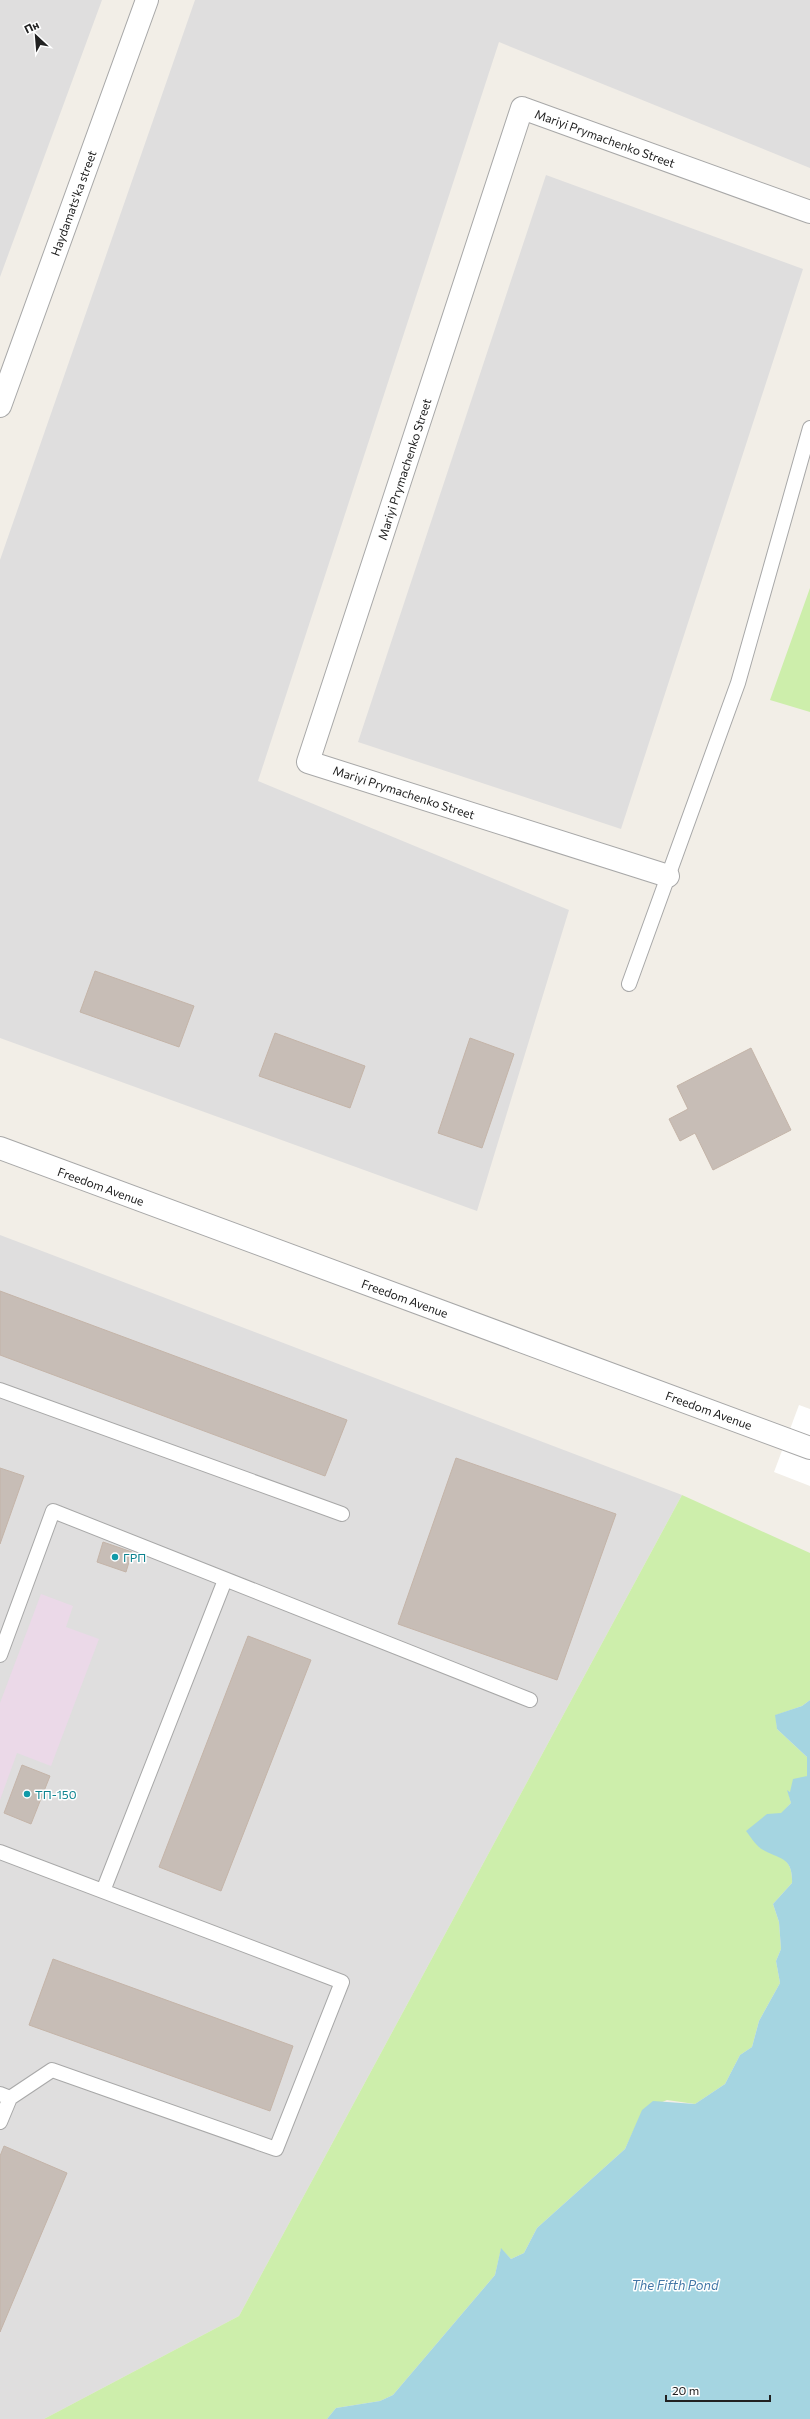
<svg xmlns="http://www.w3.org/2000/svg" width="810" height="2419" viewBox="0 0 810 2419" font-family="Commissioner,sans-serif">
	<rect width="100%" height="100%" fill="#f2eee7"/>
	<path fill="#dfdede" d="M0,0H102L0,277Z
		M195,0H810V168L499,42L258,781L569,910L477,1211L0,1038V560Z
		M546,175L803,269L621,829L358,742Z
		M0,1235L682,1495L239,2316L44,2419H0Z"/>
	<path fill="#ebd9e8" d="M41,1594L73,1606L66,1627L99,1639L51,1766L17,1753L0,1800V1703Z"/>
	<path fill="#cdeeab" d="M810,588V712L770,700Z
		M682,1495L810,1553V1700L802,1706L776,1715L777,1729L807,1757V1776L790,1792L788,1791L791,1803L781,1814H767L759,1847C780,1857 793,1857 792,1883L773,1904L779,1922L781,1949L776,1961L780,1983L759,2021L752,2047L740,2055L725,2084L695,2104L667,2100L643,2110L625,2149L537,2228L524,2253L511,2259L501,2249L495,2275L393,2395L380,2401L336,2408L327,2419H44L239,2316Z"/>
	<path fill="#a5d5e1" d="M810,1700V2419H327L336,2408L380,2401L393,2395L495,2275L501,2248L511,2259L524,2253L537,2228L625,2149L642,2110L653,2101L695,2104L725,2084L740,2055L752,2047L759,2021L780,1983L776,1961L781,1949L779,1922L773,1904L792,1883C793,1855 778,1860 760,1848C755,1844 750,1836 746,1831L767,1814L781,1813L791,1803L787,1790L790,1792L793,1779L807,1776V1757L777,1729L775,1715L802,1706Z"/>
	<path fill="#fff" d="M799,1405L810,1409V1486L774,1472Z"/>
	<path fill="#c7bdb6" stroke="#c4b4a8" d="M95,971L194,1006L179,1047L80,1012Z
		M275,1033L365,1066L350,1108L259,1076Z
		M470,1038L514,1054L482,1148L438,1133Z
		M751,1048L791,1130L713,1170L695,1133L680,1141L669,1119L688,1109L677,1086Z
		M0,1291L347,1420L325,1476L0,1355Z
		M456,1458L616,1514L557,1680L398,1624Z
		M0,1468L24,1476L0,1544Z
		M103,1542L132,1552L126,1572L97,1562Z
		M248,1636L311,1660L221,1891L159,1867Z
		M22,1765L50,1776L31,1824L4,1813Z
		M53,1959L293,2046L270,2111L29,2025Z
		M4,2146L67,2173L0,2332V2156Z"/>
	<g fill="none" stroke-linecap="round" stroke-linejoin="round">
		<g stroke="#a8a8a8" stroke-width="16">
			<path id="service" d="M629,984L738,683L810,428
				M0,1390L342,1514
				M0,1655L53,1511L530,1700
				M0,1852L342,1982L276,2149L52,2070L10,2098
				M103,1891L225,1580
				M0,2094L10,2098L0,2122"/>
		</g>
		<g stroke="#a8a8a8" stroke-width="24">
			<path id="minor" d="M0,406L147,0
				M668,876L308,762L522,108L810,212
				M0,1148L810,1448"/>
		</g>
		<use href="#service" stroke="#fff" stroke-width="14"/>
		<use href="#minor" stroke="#fff" stroke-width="22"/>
	</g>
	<g fill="#0f9aa8" stroke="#fff" stroke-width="1.5">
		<circle cx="115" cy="1557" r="4"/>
		<circle cx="27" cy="1794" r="4"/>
	</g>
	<g text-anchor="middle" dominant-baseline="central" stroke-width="3" stroke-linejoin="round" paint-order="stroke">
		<g font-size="12" fill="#212121" stroke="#fff">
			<text transform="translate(605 138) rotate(20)">Mariyi Prymachenko Street</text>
			<text transform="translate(73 203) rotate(-70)">Haydamats'ka street</text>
			<text transform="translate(404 469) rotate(-72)">Mariyi Prymachenko Street</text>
			<text transform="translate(404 792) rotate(18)">Mariyi Prymachenko Street</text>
			<text transform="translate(101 1186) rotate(20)">Freedom Avenue</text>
			<text transform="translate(405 1298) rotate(20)">Freedom Avenue</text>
			<text transform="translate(709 1410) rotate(20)">Freedom Avenue</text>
		</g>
		<g font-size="12" fill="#0d838f" stroke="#fff" text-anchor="start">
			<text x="123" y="1557">ГРП</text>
			<text x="35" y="1794">ТП-150</text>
		</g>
		<g font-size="13" font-style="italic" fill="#4176a6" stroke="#fff">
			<text x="675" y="2285">The Fifth Pond</text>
		</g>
	</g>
	<g transform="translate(36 36) rotate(334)" stroke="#ffffff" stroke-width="3" paint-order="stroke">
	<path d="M0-3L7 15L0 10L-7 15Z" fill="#212121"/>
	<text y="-6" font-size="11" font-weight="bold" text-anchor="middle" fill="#212121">Пн</text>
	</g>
	<path d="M666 2395v6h104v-6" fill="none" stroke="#212121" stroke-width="2"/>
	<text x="672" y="2395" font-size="12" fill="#212121" stroke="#ffffff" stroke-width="3" paint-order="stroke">20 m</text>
</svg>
